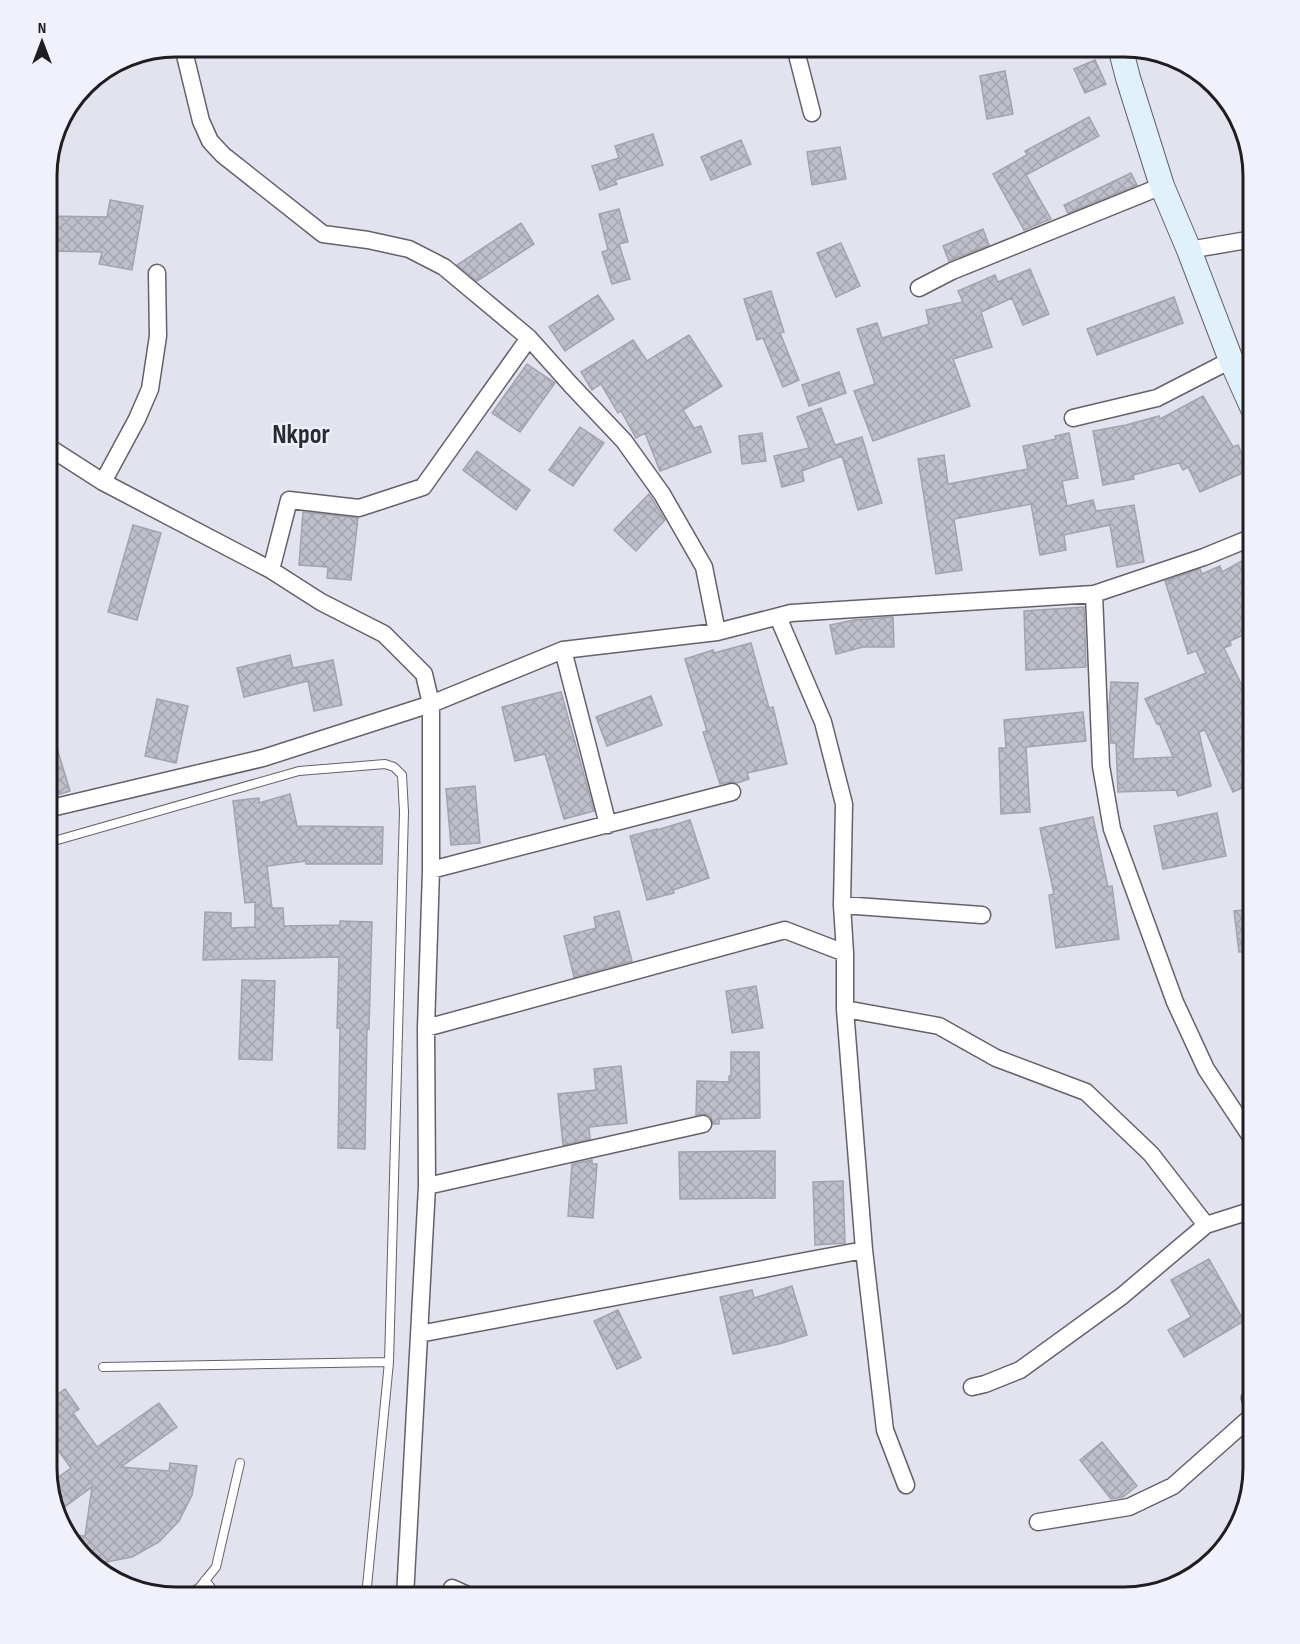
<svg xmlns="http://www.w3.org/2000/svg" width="1300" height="1644" viewBox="0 0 1300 1644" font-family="'Sofia Sans Condensed',sans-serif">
	<defs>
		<pattern id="building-cross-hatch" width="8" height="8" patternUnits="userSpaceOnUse" patternTransform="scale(1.5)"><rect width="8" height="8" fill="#bfbfca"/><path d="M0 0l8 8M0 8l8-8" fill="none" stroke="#a4a4ad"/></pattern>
	</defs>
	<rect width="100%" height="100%" fill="#e3e3ef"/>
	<path fill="url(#building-cross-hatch)" stroke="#a3a3ae" stroke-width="1.5" d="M1095,60L1106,84L1085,93L1074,69Z
		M1005,71L1013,114L987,119L980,76Z
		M1089,117L1099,136L1026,175L1051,219L1024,230L993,174L1027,155L1025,151Z
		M653,134L663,165L615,180L617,184L600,190L592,166L619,158L615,146Z
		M741,140L751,164L711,180L701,157Z
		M840,147L846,179L812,185L807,152Z
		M1131,173L1137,185L1068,213L1064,205Z
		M110,200L143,206L132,270L99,264L102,252L47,251V216L107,217Z
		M619,209L628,242L619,244L630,279L612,284L602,252L608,250L599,214Z
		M521,223L534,244L477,281L457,265Z
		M983,229L989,245L949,261L943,246Z
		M841,243L860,286L836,297L817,253Z
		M1030,269L1049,314L1023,325L1012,298L981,312L992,347L953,359L970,406L873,441L854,391L875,384L857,329L877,323L882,338L929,324L926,310L963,302L958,291L995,275L998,282Z
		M771,291L784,332L780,333L799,380L783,387L763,338L757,340L744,299Z
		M598,295L614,319L565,351L549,327Z
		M1174,297L1183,323L1097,355L1087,329Z
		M689,335L722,386L683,410L694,428L701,426L711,452L660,471L645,433L636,438L621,411L618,413L601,384L592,390L581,372L633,340L647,361Z
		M527,364L555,383L520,432L492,413Z
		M839,372L846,393L809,406L802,385Z
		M1203,396L1233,447L1238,445L1249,470L1200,492L1188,467L1183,470L1179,463L1133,475L1134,479L1103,485L1093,431L1126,425L1159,416L1160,419Z
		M821,408L835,445L862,437L882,503L858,510L842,456L802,471L804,481L782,487L774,456L809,448L797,417Z
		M580,427L604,443L573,486L549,470Z
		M762,433L766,461L742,464L739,436Z
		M1069,433L1078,478L1062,481L1067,506L1093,500L1096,511L1134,505L1144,562L1117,567L1110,525L1064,535L1066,550L1040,555L1031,504L954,519L962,570L936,574L918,459L944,455L948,484L1028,469L1023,446L1056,439L1055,436Z
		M477,451L530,490L516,510L463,470Z
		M649,494L665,520L636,551L614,530Z
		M303,512L358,518L351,580L327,578L328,567L299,565Z
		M133,525L161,533L137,620L108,612Z
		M1249,557L1254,566V630L1230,641L1231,645L1224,648L1245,692L1254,688L1253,783L1233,792L1205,730L1199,732L1211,786L1178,796L1176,790L1118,792L1116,743H1111L1109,707L1111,682L1138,683L1133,759L1173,757L1159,723L1157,724L1145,699L1206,673L1196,651L1188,654L1165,581L1200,569L1202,574L1220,566L1222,572Z
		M1084,607L1086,667L1026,670L1024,611Z
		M893,617L894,647H863L836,654L830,625L854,620Z
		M751,643L769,708L773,707L787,764L747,773L749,779L737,783L730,782L720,784L703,732L707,731L685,659L713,650L714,653Z
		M290,655L293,668L333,660L342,705L314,711L308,681L244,697L237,668Z
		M561,692L594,811L564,819L545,754L515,761L502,707Z
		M651,696L662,725L607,746L596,717Z
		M157,699L188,706L176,763L145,756Z
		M1083,712L1086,741L1026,747L1030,812L1001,814L999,748H1006L1004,720Z
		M47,725H50L70,791L47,798Z
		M475,786L480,843L451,845L446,789Z
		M290,794L297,826L383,827L382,864H306V861L267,866L272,908H283L284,926L340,925V921L372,922L369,1029H367L365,1149L338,1148L340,1028H337L339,957L203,960L205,912L231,913V928L255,927V902L245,903L233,801L259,798V803Z
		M1217,813L1226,856L1163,869L1154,826Z
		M1093,817L1108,887L1112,886L1119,939L1056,948L1049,895L1054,894L1040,828Z
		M690,820L709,878L673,890L674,893L647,900L630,836L657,829V830Z
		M1253,909V951L1239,952L1234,911Z
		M619,911L632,961L574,977L564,936L596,928L594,917Z
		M242,980L275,981L272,1060L239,1059Z
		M756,986L763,1028L732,1033L726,991Z
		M731,1052H759L760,1118L719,1119V1124H713L711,1117L707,1114L696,1115L697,1081L729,1082V1076H731Z
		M621,1066L627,1123L589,1127L590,1139L563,1145L558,1094L596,1090L594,1069Z
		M775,1151V1198L680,1199L679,1152Z
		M592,1160V1164H597L593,1218L568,1216L572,1164Z
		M843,1181L845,1243L815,1245L813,1182Z
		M1209,1259L1244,1321L1184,1357L1168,1330L1191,1317L1171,1280Z
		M792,1286L807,1335L779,1344L733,1354L720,1297L752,1290L754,1298Z
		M618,1310L641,1358L617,1369L594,1321Z
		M65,1389L79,1409L73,1413L97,1447L159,1403L177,1427L121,1467L169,1471L170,1463L197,1466L192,1495L179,1521L159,1542L132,1557L102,1563L92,1562L73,1545L74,1535L85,1536L92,1487L59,1511L51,1482L71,1468L47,1435V1402Z
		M1102,1442L1137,1486L1123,1497L1111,1499L1080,1460Z"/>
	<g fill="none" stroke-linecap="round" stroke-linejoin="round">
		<g stroke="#62626b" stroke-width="10">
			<path id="service" d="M47,843L299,771L385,764L394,767L402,775L404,812L389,1362L366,1597
				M103,1367L389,1362
				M205,1580L218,1597
				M180,1597L199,1588L216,1567L240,1463"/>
		</g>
		<g stroke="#62626b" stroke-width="19">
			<path id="minor" d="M183,47L201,121L210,141L223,155L323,234L368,240L409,249L444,267L529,338L571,385L624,441L662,494L704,567L717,632
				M795,47L812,113
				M1189,250L1253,239
				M919,288L952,271L1162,186
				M1073,418L1157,398L1231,360
				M47,446L103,482L271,570L321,602L384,634L424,674L431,704V870L426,1028L427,1186L405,1597
				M103,482L137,419L150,389L158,336L157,273
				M271,570L289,500L359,508L423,487L529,338
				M1094,594L1101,766L1112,829L1175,1002L1206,1069L1253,1140
				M778,617L823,722L844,804L842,905L845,953V1009L864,1250L885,1430L906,1485
				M563,650L608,825
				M47,809L263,758L431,704L563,650L717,632L791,613L1094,594L1204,557L1253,537
				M431,870L732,792
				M842,905L982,915
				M845,1009L939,1026L996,1058L1086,1092L1151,1154L1206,1225
				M426,1028L785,930L845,953
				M427,1186L703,1124
				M419,1334L864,1250
				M972,1387L985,1384L1020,1370L1122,1296L1206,1225L1253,1210
				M1253,1407L1250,1398L1253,1396
				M1038,1522L1129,1507L1173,1486L1253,1415
				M452,1588L472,1597"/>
		</g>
		<g stroke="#62626b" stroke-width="26">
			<path id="secondary" d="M1120,47L1128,78L1162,186L1189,250L1231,360L1253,409"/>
		</g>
		<use href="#service" stroke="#fff" stroke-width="8"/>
		<use href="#minor" stroke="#fff" stroke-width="16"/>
		<use href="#secondary" stroke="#e0f1fb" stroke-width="24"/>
	</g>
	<g text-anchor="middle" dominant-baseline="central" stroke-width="4.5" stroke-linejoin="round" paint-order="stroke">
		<g font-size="27" font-weight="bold" fill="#2a2a32" stroke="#f1f1fc">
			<text x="301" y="435">Nkpor</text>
		</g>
	</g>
	<path d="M0 0H1300V1644H0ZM176 57H1124A119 119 0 0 1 1243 176V1468A119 119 0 0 1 1124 1587H176A119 119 0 0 1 57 1468V176A119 119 0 0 1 176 57Z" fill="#f1f1fc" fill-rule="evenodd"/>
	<path fill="none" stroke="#1e1e22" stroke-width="3" d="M176 57H1124A119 119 0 0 1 1243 176V1468A119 119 0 0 1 1124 1587H176A119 119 0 0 1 57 1468V176A119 119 0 0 1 176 57Z"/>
	<g transform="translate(42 42)" stroke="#f1f1fc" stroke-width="4.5" paint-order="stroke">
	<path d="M0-4.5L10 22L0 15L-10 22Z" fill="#1e1e22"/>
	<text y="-9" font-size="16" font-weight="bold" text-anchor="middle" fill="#1e1e22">N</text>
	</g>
</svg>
